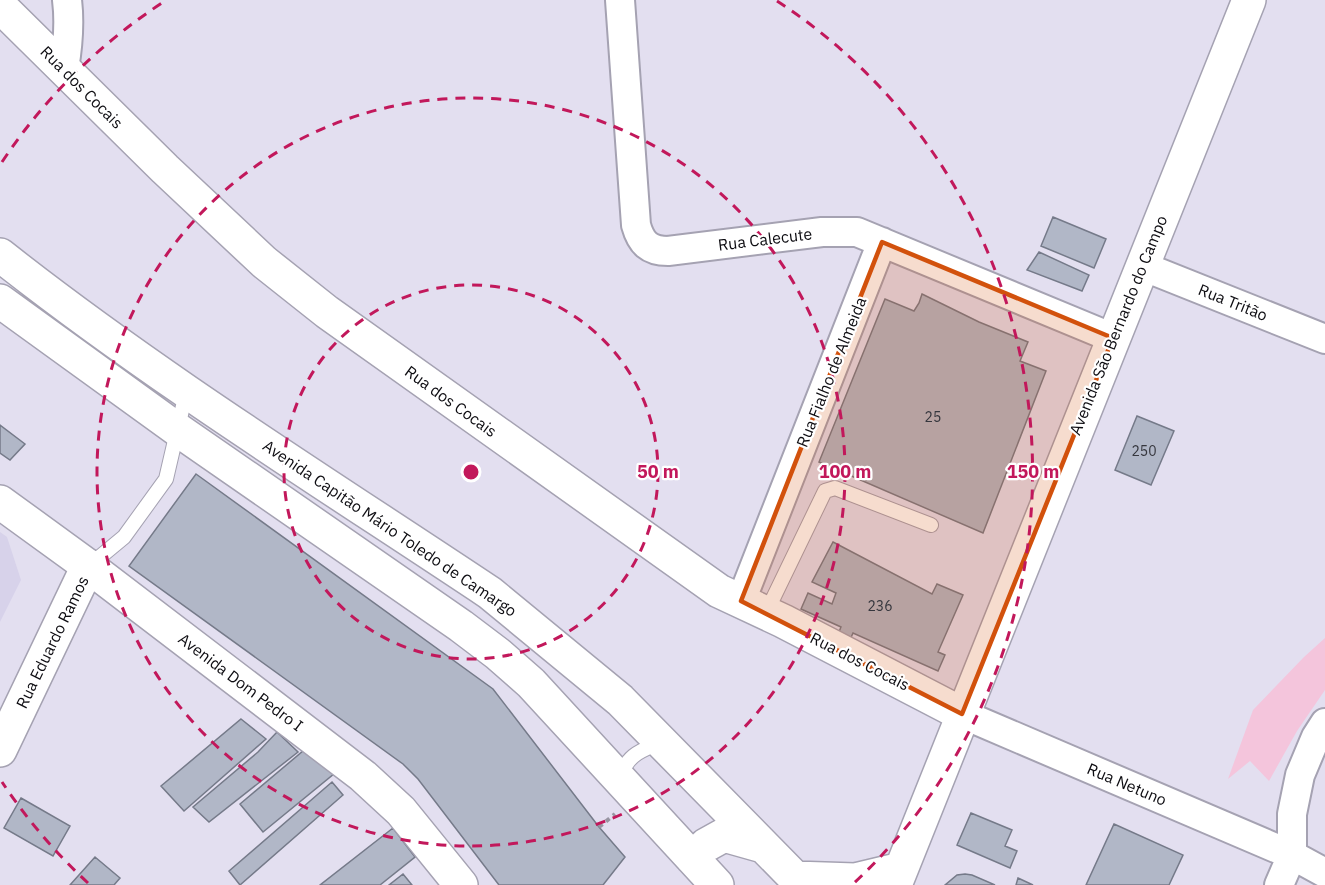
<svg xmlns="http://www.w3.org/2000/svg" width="1325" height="885" viewBox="0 0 1325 885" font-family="'IBM Plex Sans',sans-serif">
	<rect width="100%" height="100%" fill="#e3dff0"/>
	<path fill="#d7d2ea" d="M0,532L7,537L21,580L0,622Z"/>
	<path fill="#f4c5dc" d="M1325,638V690L1297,731L1269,781L1250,761L1228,779L1253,710L1304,657Z"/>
	<path fill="#b1b7c7" stroke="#757a89" stroke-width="1.5" d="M1053,217L1106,239L1094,268L1041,246Z
		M1039,252L1089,275L1082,291L1027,270Z
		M922,294L979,322L1028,342L1020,361L1046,371L983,533L819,462L885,299L914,311L919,303Z
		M1137,416L1174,431L1151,485L1115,470Z
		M0,425L25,444L10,460L0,453Z
		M196,474L493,689L599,827L625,857L603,885H499L418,779L403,764L129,566Z
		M833,542L932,594L937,584L963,595L938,652L945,655L938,671L853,633L849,642L837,637L841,627L801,609L808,593L832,604L836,593L812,582Z
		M241,719L266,739L184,811L161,786Z
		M277,732L298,752L209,822L193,807L258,752Z
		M303,751L335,773L263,832L240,804Z
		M332,782L343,795L240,885L229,871Z
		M21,798L70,826L53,856L4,828Z
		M971,813L1012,830L1005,846L1017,851L1010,868L957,845Z
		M1114,824L1183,855L1169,885H1086Z
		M393,828L415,857L380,885H320Z
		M95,857L120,878L114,885H70Z
		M403,874L412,885H389Z
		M965,874L972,875L995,885H945L957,875Z
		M1018,878L1033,885H1016Z"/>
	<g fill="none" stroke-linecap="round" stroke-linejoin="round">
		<g stroke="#a5a2b2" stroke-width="16">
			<path id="service" d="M89,566L124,537L166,479L186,393
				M766,613L825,491L835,488L931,525
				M619,778C629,754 638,752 661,742"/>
		</g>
		<g stroke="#a5a2b2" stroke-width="32">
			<path id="minor" d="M620,0L636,225C641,243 649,251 668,251L822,232H857L1113,338
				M64,69C68,45 70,24 67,0
				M1142,266L1325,339
				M741,601L882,242
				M962,714L1292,855L1325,873
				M1279,885L1292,855V814L1300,775L1316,737L1325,723"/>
		</g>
		<g stroke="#a5a2b2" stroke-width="36">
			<path id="tertiary" d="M0,6L165,169L264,262L327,312L719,591L783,621L962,714
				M0,502L88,566"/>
		</g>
		<g stroke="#a5a2b2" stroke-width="36">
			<path id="secondary" d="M0,255C156,378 325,483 490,593L620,700L802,885
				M0,301L178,430L461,626L498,654L531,683L717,885
				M0,750L88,566L363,776L401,811L461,885
				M692,858L706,845L724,835L763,846
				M794,878L855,880L901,869
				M895,885L1249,0"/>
		</g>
		<path stroke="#9895a2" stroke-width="4" stroke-dasharray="4.5 4.5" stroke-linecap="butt" d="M599,827L615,814"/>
		<use href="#service" stroke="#fff" stroke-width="14"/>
		<use href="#minor" stroke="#fff" stroke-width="28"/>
		<use href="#tertiary" stroke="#fff" stroke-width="33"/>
		<use href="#secondary" stroke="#fff" stroke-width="33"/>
	</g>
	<path fill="#d2510c" fill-opacity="0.2" stroke="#d2510c" stroke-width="4.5" stroke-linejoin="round" d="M882,242L1113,338L962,714L741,601Z"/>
	<g fill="none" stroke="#c2185b" stroke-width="3" stroke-dasharray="10 8">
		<circle cx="471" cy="472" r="187"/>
		<circle cx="471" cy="472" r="374"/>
		<path d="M88 883A562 562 0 0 1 2 782M2 162A562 562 0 0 1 165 1M777 1A562 562 0 0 1 854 883"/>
	</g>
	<g text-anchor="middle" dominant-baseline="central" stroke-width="4.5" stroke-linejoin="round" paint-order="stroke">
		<g font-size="14" fill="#36373e">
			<text x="933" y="417">25</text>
			<text x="1144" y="451">250</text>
			<text x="880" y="606">236</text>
		</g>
		<g font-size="16" fill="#0d0c11" stroke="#fff">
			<text transform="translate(82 87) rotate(45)">Rua dos Cocais</text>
			<text transform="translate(765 239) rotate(-7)">Rua Calecute</text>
			<text transform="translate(1233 302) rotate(22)">Rua Tritão</text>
			<text transform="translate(1118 325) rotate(-68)">Avenida São Bernardo do Campo</text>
			<text transform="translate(831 372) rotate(-68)">Rua Fialho de Almeida</text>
			<text transform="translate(451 401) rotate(36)">Rua dos Cocais</text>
			<text transform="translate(390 528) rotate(34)">Avenida Capitão Mário Toledo de Camargo</text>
			<text transform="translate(52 642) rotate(-64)">Rua Eduardo Ramos</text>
			<text transform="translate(860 661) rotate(27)">Rua dos Cocais</text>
			<text transform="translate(241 682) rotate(37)">Avenida Dom Pedro I</text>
			<text transform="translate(1127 784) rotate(23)">Rua Netuno</text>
		</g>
	</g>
	<circle cx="471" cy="472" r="9" fill="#c2185b" stroke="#fff" stroke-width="3"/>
	<g font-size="18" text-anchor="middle" font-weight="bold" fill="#c2185b" stroke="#fff" stroke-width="4.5" stroke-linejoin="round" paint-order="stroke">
		<text x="658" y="478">50 m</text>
		<text x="845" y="478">100 m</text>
		<text x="1033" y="478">150 m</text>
	</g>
</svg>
